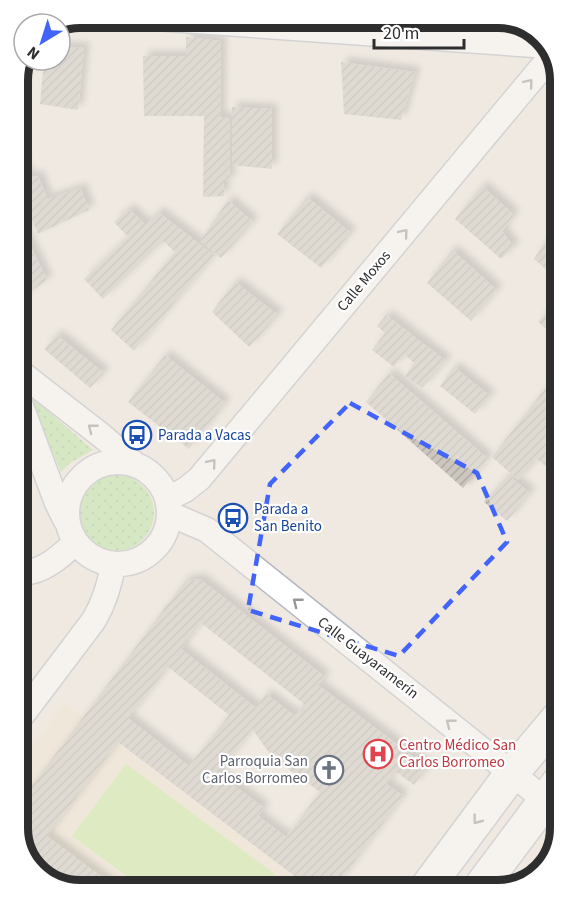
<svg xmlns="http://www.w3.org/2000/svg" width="578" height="909" viewBox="0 0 578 909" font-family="'Source Sans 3',sans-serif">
	<defs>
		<pattern id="grass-dots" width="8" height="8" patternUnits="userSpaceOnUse" patternTransform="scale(1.5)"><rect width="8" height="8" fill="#b6e59e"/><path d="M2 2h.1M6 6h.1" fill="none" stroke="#9dc588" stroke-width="1.8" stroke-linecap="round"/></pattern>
		<pattern id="building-hatch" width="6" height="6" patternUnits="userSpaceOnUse" patternTransform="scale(1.5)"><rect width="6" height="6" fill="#cbc7bf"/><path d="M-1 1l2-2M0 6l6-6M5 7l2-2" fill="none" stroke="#afaba4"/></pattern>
		<filter id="shadow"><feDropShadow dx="5.5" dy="-5.5" stdDeviation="3" flood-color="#0004"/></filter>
	</defs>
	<rect width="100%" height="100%" fill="#efe9e1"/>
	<path fill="#f0e6d1" d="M64,702L297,878L308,864L338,887L77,891L46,881L25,856L24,758Z"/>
	<path fill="url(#grass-dots)" d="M35,400L93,450L70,463L61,472L31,401Z
		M78 513a38 38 0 1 1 76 0a38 38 0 1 1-76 0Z"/>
	<path fill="#c9ec9a" d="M126,764L275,874L265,888L146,890L72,836Z"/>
	<path fill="url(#building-hatch)" fill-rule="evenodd" filter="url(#shadow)" d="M186,37L221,41L220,117L229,118L230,181H224V196L203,197L204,116H144L143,56H186Z
		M60,47L84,48L78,110L40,104L44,60H60Z
		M341,62L415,72L401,120L344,114Z
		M24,65L21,99H18V76Z
		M232,107L272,109V169L232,165Z
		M19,155L28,177L38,176L47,198L32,204L81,188L89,210L38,234L27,206L19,210Z
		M482,186L514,215L502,231L514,247L501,259L455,219Z
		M307,197L351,233L321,268L277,234Z
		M228,200L253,222L221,258L200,241Z
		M129,209L146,225L158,212L214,255L134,351L111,330L175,252L163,241L103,299L84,279L128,237L114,222Z
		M19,210L29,228L24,232L47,280L20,299Z
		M545,242L555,250V277L534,259Z
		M452,250L497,290L471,321L427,283Z
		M235,282L278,315L249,347L212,312Z
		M551,308L556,312V337L538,322Z
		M386,315L446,361L422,388L405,376L414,363L404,354L394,367L372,350L385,333L377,326Z
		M57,335L104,373L90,388L44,349Z
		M165,355L225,403L189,449L128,402Z
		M454,367L490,396L475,414L440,386Z
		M389,373L488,459L463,488L366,402Z
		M547,386L556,394L557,476L537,459L518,480L492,457Z
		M508,475L530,493L507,521L484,502Z
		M557,542L558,565V566L545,556Z
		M200,579L325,677L318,685L427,767L414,785L396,772L386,784L403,796L336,886L338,887L290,888L297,878L118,742L47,836L119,890L77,891L46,881L25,856L24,796L185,581ZM201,623L304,704L295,716L266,694L256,708L181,649ZM168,667L229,715L189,766L128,718ZM252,729L272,757L320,792L286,837L258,816L264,808L218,773Z"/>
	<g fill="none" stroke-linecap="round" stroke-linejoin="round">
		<g stroke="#b4b7c1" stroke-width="27">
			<path id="minor" d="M154,18L548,46
				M21,373L102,436L137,466
				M21,406L57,503L66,521
				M67 513a51 51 0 1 1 102 0a51 51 0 1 1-102 0Z
				M167,499L185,490L199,479L553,54
				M170,514L207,530L560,812
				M22,573C44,572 61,556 76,542
				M23,714L94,620C105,601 110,585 113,564"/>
		</g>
		<g stroke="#b4b7c1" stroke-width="36">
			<path id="secondary" d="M482,885L559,782
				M428,886L512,773L559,717"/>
		</g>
		<use href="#minor" stroke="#fff" stroke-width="24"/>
		<use href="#secondary" stroke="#fff" stroke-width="33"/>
	</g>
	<defs><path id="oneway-chevron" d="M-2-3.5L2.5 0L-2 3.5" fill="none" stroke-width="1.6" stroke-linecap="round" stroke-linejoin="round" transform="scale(1.5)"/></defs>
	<g stroke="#969696">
		<use href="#oneway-chevron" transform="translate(529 83) rotate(-50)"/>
		<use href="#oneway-chevron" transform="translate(404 233) rotate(-50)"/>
		<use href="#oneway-chevron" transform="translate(92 428) rotate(-142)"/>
		<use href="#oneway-chevron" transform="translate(212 463) rotate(-50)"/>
		<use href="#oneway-chevron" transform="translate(297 602) rotate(-142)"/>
		<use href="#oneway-chevron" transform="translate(450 723) rotate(-142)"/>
		<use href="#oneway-chevron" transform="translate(477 820) rotate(127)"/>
	</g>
	<path d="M0 0H578V909H0ZM350,403L477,473L507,542L399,656L248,610L270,484Z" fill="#efe9e1" fill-opacity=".55" fill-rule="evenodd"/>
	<path fill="none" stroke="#4264fb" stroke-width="4.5" stroke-dasharray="12 8" stroke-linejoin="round" d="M350,403L477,473L507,542L399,656L248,610L270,484Z"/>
	<defs>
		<g id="bus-ring" transform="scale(1.5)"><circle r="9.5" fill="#fff" stroke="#1a4fb4" stroke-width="1.5"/><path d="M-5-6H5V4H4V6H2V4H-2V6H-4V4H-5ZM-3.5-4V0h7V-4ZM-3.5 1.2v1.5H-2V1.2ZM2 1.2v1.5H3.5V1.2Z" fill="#1a4fb4"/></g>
		<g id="hospital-ring" transform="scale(1.5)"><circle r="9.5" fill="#fff" stroke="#e0444e" stroke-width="1.5"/><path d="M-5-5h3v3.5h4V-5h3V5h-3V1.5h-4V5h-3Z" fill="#e0444e"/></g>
		<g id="church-ring" transform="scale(1.5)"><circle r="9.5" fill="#fff" stroke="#6b7280" stroke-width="1.5"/><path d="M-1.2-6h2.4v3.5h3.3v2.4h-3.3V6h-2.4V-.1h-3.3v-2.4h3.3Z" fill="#6b7280"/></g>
	</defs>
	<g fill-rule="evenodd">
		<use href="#bus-ring" x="137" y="435"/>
		<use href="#bus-ring" x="233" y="518"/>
		<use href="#hospital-ring" x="378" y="754"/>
		<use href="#church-ring" x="329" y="770"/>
	</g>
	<g text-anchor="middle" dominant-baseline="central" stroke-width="4.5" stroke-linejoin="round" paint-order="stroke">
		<g font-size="15" fill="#2e2e2e" stroke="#fff">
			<text transform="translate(364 281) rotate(-50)">Calle Moxos</text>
			<text transform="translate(368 658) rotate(38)">Calle Guayaramerín</text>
		</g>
		<g font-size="15" fill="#164399" stroke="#fff" text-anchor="start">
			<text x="158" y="435">Parada a Vacas</text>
			<text x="254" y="509">Parada a<tspan x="254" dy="17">San Benito</tspan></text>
		</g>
		<g font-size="15" fill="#be3a42" stroke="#fff" text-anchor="start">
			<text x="399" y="745">Centro Médico San<tspan x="399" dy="17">Carlos Borromeo</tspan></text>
		</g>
		<g font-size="15" fill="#5b616d" stroke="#fff" text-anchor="end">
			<text x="308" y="761">Parroquia San<tspan x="308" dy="17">Carlos Borromeo</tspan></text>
		</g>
	</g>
	<path d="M0 0H578V909H0ZM80 28H498A52 52 0 0 1 550 80V828A52 52 0 0 1 498 880H80A52 52 0 0 1 28 828V80A52 52 0 0 1 80 28Z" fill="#fff" fill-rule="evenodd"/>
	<path fill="none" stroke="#2e2e2e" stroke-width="8" d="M80 28H498A52 52 0 0 1 550 80V828A52 52 0 0 1 498 880H80A52 52 0 0 1 28 828V80A52 52 0 0 1 80 28Z"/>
	<g transform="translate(42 42) rotate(218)"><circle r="28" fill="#ffffff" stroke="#ababab" stroke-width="1.5"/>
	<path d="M0-4.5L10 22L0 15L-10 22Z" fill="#4264fb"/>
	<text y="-9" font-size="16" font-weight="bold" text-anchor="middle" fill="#2e2e2e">N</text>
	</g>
	<path d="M374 39v9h90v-9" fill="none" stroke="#2e2e2e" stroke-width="3"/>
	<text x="383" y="39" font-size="18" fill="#2e2e2e" stroke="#ffffff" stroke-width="4.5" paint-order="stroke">20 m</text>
</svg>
